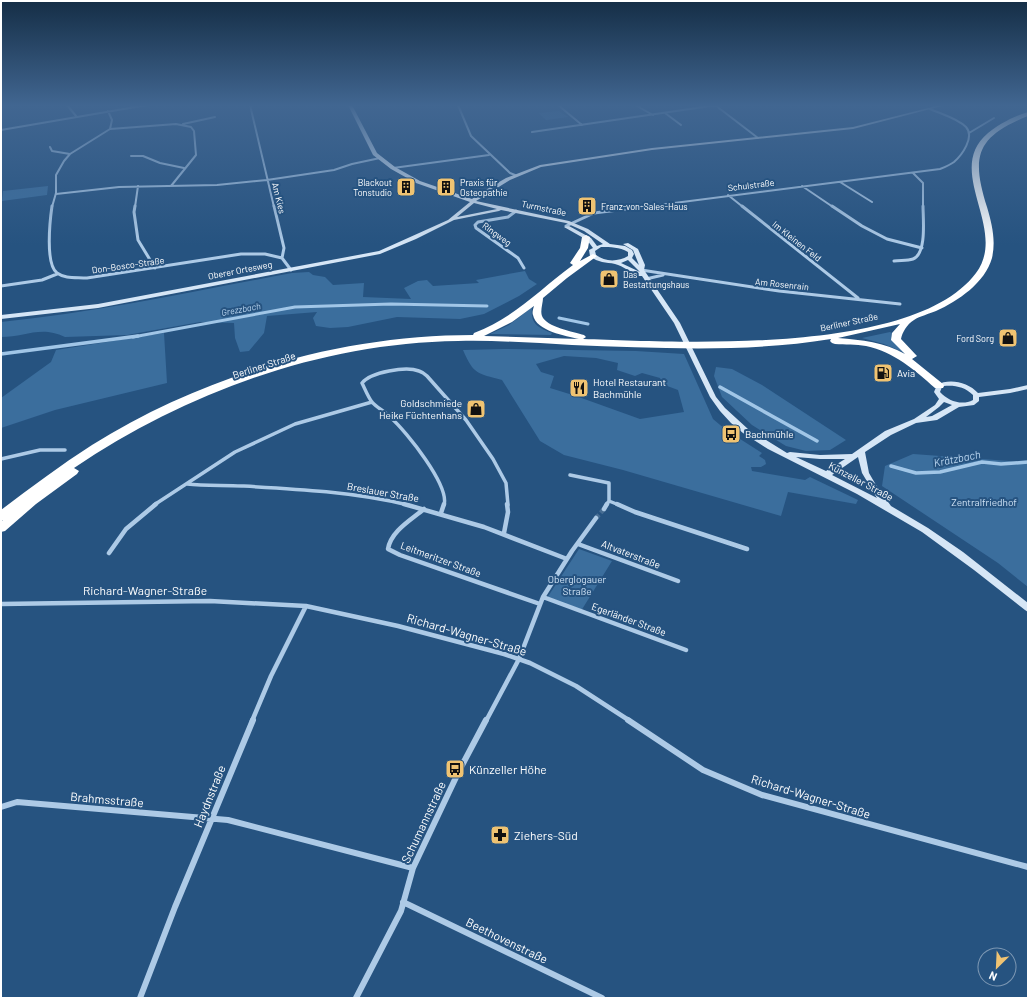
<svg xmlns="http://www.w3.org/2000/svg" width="1029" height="999" viewBox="0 0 1029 999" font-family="Barlow,sans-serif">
	<rect width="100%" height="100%" fill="#265380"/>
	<path fill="#3b6e9d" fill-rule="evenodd" d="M559,111L568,117L546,120L539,113Z
		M48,186L47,195L2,201L3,191Z
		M525,271L529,279L537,284L519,296L484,314L460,319L397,317L348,327L330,328L316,326L313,318L317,312L267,316L264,333L249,351L240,352L235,338L234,323L200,322L127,335L65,337C41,325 25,337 1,337V322C99,312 195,291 292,273L309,272L313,275L325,277L333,285L364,283L363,297L411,299L404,288L418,281L427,280L433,286L479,283L476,280Z
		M531,308H532C530,324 539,328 552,333L551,335L490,334L509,325Z
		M890,332L892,333L891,337L905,353L884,344L862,338Z
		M164,333L167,383L55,410L1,428V398L51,362L56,350Z
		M504,349L636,351L684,354L713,419L726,430L762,453L759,456L765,460L766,464L761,467H751L752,471L805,480L810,477L858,500L856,504L788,492L781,516L623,470L564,455L540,441L502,380C477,373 474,375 463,350ZM564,356L596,358L618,363L617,370L635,376L642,373L660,378L662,384L678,390L684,412L640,419L576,396L550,388L554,376L541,372L536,364Z
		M716,367L732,369L762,385L846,440L830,450L806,451L786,446L752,425L722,397L714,376Z
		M913,454L1009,461L1028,464V587L998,563L882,486L885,466Z
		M579,549L612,561L581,611L547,598Z"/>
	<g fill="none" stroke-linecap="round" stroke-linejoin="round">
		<path stroke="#a1c6e7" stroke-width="3" d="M559,318L588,324
			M133,337L295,307L391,304L487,306"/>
		<path stroke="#a1c6e7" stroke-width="3.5" d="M1,354L138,336
			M720,387L817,441
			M891,466L916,473L940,472L982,462L1001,464L1028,462"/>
		<path stroke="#476d93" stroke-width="4.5" stroke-dasharray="4.5 2.5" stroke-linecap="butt" d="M596,518L604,509"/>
		<path stroke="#adcae6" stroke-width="2" d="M67,105L76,116
			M250,105L274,207
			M458,105L471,136L510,173L515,175
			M558,105L582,125
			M635,105L653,115
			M715,105L758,138
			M108,111L112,120L110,129
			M665,113L681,125
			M183,124L215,117
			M1,130L147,105
			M532,132L717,105
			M969,133L994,118
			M50,147L52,151L70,154
			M131,156H143L160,163L184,168
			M393,168L489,155
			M913,173L923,183V207
			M840,182L872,202
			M802,186L833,207
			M56,194L119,187L217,185L267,180L334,170L352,164L380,158
			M728,195L743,207
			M52,207L56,193V175L64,161L70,154L110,129L176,124L191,127L194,131L196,155L171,186
			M135,207L138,186
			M643,207L940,169C945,167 950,165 954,162C962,155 975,137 966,127C957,118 941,114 930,109"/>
		<path stroke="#adcae6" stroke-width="3" d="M52,206C50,220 45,264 57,273C65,279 77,277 87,278L241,254H265L282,258
			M135,206L134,212L138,240L155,268
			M274,206L284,248L282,258L291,270
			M742,206L858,298
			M832,206L862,226L887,239L922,248
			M516,211L508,217L478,222L475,225L476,228L518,258L524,268
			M566,226L594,213L650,206
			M894,261C900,260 907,261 913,259C927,254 923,218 923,206
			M641,270L779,291L900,304
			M646,279L663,275
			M1,286L42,280L57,274"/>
		<path stroke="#adcae6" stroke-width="3.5" d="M1,459L40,450H65
			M570,475L609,483V501L606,505
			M187,484C205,486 224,485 242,486C297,489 354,492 408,505
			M609,501L619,505
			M154,505L235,452L295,424L372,402
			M444,505C450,486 406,431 391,418C386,412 377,408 372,402C368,397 365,389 362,383C371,372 406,366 419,371C422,372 425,374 427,376L466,420L493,459L506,483L508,505"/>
		<path stroke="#adcae6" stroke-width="4.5" d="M404,504L484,527L567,559
			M617,504L635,512L747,549
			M424,509C411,520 391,531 388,549L400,555L540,604
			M604,509L607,504
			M441,513L444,504
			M504,533L508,512L507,504
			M578,544L678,581
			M109,553L126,529L156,504
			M543,597L686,650
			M1,604L210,601L306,606L398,626L504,654L530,663L576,686L630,721
			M252,721L271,676L306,606
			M486,721L519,659L543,597L572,551L596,518"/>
		<path stroke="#adcae6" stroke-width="6" d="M628,720L703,770L762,795L1028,867
			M1,807L17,802L228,820L413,868
			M403,902L602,998
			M140,998L175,907L253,720
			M356,998L401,911L413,868L459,771L486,720"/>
		<path fill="#d6e6f6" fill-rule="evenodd" d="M348,105H352L377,153L395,167L420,181L472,199L477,195L506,178L540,165L652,148L853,127L940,105H946L853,129L652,150L541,167L510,180L476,201L569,221L588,229L610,244L625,246L632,250L634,254L632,258L639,265L633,250L623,244L628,243L638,249L645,265L644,270L680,323L716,397L725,408L748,429L787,453L790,452L820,455L852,454L885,431L914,419L935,405L939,399L934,392L937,385C949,378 968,382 978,393L1010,389L1028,385V389L1010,393L979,397V401L974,405L959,407L937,420L916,423L891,435L865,452L869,473L876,485L891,506L928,528L963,552L1028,603V612L1025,610L974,570L922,532L857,494L768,449L743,433L731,423L720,411L710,397L674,323L642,276H639C632,273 623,266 615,264C606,262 598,263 590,256L589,250L593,248L587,240L564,227L569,226L591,238L597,246L603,244L584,231L566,223L501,210L499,211L454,220L416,239L380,254L98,308L1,319V315L98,304L379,251L448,220L470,202L416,183L391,169L373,155ZM474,203L497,209L457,217ZM601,247C611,247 619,247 628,252V256C618,262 605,262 596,255L595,251ZM628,260L640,272L621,263ZM944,386C955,385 965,387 973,395V400C962,406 948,401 940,392L942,387ZM944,402L952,405L932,416L926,417L939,407ZM796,457L820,459H845L826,471ZM858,457L862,473L877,498L832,475Z"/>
		<path fill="#fff" fill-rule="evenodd" d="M1028,112V116C976,137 971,156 987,207C992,224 996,240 992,258C985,283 958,301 936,311C929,314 920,316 914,320C907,324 902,333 901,339L917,356L912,359L943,384L944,386L943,388H935C915,370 894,352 866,346C856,344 845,345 835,344L832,343L830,341L831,339C746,353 658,348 572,345C534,343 496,340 458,341C321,343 187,392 74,468L79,471L77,474L36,504L5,531L1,532V521L3,520H1V510C31,487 61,465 92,445C204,375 341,335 473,335L474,333C514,318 539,290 573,265L570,263L580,248L582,237L586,235L590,237L588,248L580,261L593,254L597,256L567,278L543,298C543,303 540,311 542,316C546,327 574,332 584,335L586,337L583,339C678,342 914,356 976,273C1009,229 943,171 988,133C999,124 1014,116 1028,112ZM534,306C533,309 532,313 533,315C536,331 566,336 579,339L484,336L512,322ZM900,324L892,333L891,340L905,354C884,342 862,340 838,338Z"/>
	</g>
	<linearGradient id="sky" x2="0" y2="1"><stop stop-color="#152e46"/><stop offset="0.43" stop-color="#416691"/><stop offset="1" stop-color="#416691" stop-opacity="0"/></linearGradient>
	<rect width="1029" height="245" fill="url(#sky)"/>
	<defs>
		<g id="building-square" transform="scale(1)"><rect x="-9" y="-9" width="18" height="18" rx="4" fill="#efc372" stroke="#265380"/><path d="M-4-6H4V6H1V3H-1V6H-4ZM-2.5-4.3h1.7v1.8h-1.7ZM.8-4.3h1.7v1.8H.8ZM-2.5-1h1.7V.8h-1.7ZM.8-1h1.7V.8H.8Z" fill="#111"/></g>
		<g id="shop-square" transform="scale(1)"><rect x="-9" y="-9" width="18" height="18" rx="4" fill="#efc372" stroke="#265380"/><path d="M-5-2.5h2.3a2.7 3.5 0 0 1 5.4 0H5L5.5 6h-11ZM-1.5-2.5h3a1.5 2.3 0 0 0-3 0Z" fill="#111"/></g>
		<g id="fuel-square" transform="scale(1)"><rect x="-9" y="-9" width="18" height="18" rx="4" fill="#efc372" stroke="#265380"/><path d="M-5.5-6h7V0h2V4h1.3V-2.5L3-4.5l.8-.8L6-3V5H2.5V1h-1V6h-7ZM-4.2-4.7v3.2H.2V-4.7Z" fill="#111"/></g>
		<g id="restaurant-square" transform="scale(1)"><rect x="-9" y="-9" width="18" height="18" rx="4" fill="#efc372" stroke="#265380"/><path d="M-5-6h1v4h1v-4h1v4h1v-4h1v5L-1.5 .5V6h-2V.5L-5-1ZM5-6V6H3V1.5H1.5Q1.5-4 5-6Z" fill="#111"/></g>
		<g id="bus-square" transform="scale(1)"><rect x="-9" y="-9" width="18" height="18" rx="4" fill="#efc372" stroke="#265380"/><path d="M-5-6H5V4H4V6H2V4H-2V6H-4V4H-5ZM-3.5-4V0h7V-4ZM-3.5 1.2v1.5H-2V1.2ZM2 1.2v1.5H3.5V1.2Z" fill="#111"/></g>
		<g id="pharmacy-square" transform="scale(1)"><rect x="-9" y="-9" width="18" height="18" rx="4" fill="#efc372" stroke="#265380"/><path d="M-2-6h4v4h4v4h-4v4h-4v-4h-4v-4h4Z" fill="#111"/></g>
	</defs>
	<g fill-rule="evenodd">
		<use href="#building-square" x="406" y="187"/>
		<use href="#building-square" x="446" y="187"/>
		<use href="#building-square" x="587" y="206"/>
		<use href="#shop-square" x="609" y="279"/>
		<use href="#shop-square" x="1008" y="338"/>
		<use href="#fuel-square" x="883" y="373"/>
		<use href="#restaurant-square" x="579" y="388"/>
		<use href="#shop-square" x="476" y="409"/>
		<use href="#bus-square" x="731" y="434"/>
		<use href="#bus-square" x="455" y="769"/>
		<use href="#pharmacy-square" x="500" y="835"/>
	</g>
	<g text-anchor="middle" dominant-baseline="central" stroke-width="4" stroke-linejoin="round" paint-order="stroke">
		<g font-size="9" fill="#fff" stroke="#265380" text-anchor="start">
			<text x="392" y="182" text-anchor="end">Blackout<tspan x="392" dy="10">Tonstudio</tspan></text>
			<text x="460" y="182">Praxis für<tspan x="460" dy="10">Osteopathie</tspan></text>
			<text x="601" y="206">Franz-von-Sales-Haus</text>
			<text x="623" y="274">Das<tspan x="623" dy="10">Bestattungshaus</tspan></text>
			<text x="994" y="338" text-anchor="end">Ford Sorg</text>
		</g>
		<g font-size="9" fill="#fff" stroke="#265380">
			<text transform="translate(751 185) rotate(-7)">Schulstraße</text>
			<text transform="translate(279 198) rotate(76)">Am Kies</text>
			<text transform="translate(544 208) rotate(12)">Turmstraße</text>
			<text transform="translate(497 234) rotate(36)">Ringweg</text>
			<text transform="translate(797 241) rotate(38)">Im Kleinen Feld</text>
			<text transform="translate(128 265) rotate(-8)">Don-Bosco-Straße</text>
			<text transform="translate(240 270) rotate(-11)">Oberer Ortesweg</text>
			<text transform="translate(782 284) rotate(6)">Am Rosenrain</text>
			<text transform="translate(849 322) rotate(-12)">Berliner Straße</text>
		</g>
		<g font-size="9" font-style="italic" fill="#b8d4ee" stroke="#265380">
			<text transform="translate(241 309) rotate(-10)">Grezzbach</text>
		</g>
		<g font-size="10" fill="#fff" stroke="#265380">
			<text transform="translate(264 365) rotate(-18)">Berliner Straße</text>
			<text transform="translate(861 481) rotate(28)">Künzeller Straße</text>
			<text transform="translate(383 492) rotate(10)">Breslauer Straße</text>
			<text transform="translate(631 554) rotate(21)">Altvaterstraße</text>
			<text transform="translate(441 559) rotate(20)">Leitmeritzer Straße</text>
			<text transform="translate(629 619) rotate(20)">Egerländer Straße</text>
		</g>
		<g font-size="10" fill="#fff" stroke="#265380" text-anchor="start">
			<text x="897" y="373">Avia</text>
			<text x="593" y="382">Hotel Restaurant<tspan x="593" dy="12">Bachmühle</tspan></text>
			<text x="462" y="403" text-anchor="end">Goldschmiede<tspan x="462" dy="12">Heike Füchtenhans</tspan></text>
			<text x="745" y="434">Bachmühle</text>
		</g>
		<g font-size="10" fill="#d0e3f5" stroke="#265380">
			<text x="984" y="502">Zentralfriedhof</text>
			<text x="577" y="579">Oberglogauer<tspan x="577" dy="12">Straße</tspan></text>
		</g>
		<g font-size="11" font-style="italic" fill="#b8d4ee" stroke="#265380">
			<text transform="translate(957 458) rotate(-11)">Krätzbach</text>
		</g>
		<g font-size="12" fill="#fff" stroke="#265380">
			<text x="145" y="590">Richard-Wagner-Straße</text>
			<text transform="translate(467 634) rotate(16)">Richard-Wagner-Straße</text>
			<text transform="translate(209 796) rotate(-68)">Haydnstraße</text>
			<text transform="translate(811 796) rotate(17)">Richard-Wagner-Straße</text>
			<text transform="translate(107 799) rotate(5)">Brahmsstraße</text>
			<text transform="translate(423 822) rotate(-65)">Schumannstraße</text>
			<text transform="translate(507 940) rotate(26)">Beethovenstraße</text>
		</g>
		<g font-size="12" fill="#fff" stroke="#265380" text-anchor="start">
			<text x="469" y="769">Künzeller Höhe</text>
			<text x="514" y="835">Ziehers-Süd</text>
		</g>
	</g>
	<rect width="1029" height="999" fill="none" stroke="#ffffff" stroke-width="4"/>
	<g transform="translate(997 967) rotate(204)"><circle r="19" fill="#265380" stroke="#7d98b3"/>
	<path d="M0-3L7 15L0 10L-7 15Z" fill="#efc372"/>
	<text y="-6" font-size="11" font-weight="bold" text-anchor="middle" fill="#ffffff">N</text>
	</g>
</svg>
